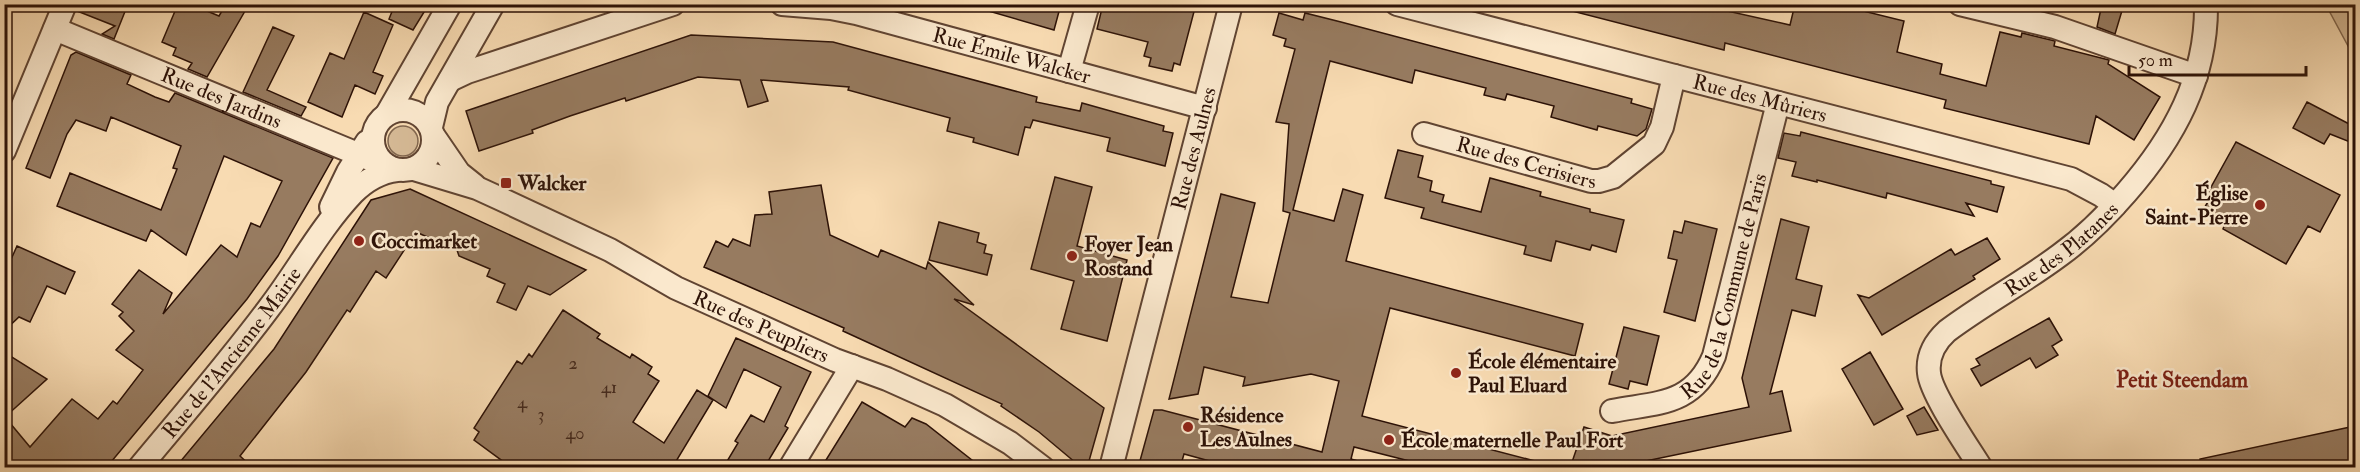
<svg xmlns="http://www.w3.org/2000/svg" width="2360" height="472" viewBox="0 0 2360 472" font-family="'IM FELL Double Pica',serif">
	<rect width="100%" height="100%" fill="#f8dbb2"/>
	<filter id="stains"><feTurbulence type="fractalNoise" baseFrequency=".00333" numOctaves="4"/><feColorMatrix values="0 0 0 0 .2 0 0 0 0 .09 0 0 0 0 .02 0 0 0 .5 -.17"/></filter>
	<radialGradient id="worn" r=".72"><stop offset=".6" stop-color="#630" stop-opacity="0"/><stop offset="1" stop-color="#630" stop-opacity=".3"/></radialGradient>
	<path fill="#d5b995" stroke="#81664e" stroke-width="1.5" d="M2326,5H2355V59Z
		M388 141a15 15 0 1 1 30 0a15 15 0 1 1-30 0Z"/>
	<path fill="#977b60" stroke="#2d1207" stroke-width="1.5" d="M78,4H128L114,39L102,34L115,26L77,11Z
		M178,4H190L219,16L226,4H249L207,77L188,69L192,63L173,55L176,48L162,42Z
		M395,4H429L413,30L389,19Z
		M986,4H1061L1054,30L985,10Z
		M1103,4H1196L1180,65L1174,63L1172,71L1149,66L1151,58L1144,56L1148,42L1097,29Z
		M1573,4H1696L1790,25L1795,4H1835L1904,21L1897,52L1942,64L1940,74L1986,86L2000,32L2021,37L2022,33L2055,41L2054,46L2109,60L2108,64L2160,97L2134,140L2096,116L2089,144L1944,108L1946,100L1725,43L1724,50L1572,11Z
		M2102,4H2124L2115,34L2097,27Z
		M364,12L393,25L373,72L383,76L375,94L355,85L342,117L308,102L330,53L344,59Z
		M1279,13L1303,20L1305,13L1341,22L1632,99L1631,103L1652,109L1646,129L1637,136L1598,126L1597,130L1551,117L1554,106L1507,94L1505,100L1484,95L1486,88L1415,70L1412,83L1330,61L1293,210L1334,221L1343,189L1363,195L1346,261L1583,324L1575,356L1390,308L1362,416L1535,461L1534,468H1437L1354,447L1351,459L1358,461L1357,468H1235L1184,454L1180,468H1138L1154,410H1162L1322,452L1339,381L1311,374L1243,386L1245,377L1204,367L1198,394L1169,399L1221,194L1255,203L1231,297L1268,303L1290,213L1283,211L1289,124L1276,122L1295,49L1284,46L1286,39L1273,35Z
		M273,27L294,36L267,90L306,107L301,116L243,92Z
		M691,35L833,42L1037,97L1036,102L1080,111L1082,103L1164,126L1163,131L1173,133L1165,166L1107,151L1110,138L1033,120L1030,128L1025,127L1018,155L973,142L974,138L947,131L950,118L848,90L849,87L761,80L768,101L748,107L740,80L698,77L626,101L625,98L570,116L532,130L533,133L479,151L466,111Z
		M76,52L131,75L127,84L155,97L169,102L175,93L333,158L278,256L247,299L106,468H4V352L47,379L5,417L30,447L72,399L98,419L113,401L117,404L143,370L116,350L134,331L119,316L123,312L112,304L139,270L172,293L163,314L221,245L237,257L251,223L260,227L282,181L224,156L186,255L151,230L146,241L57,206L70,173L161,210L177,169L173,168L181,146L111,117L106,131L76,120L67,134L50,178L26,168L71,55Z
		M2307,102L2355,127V144L2330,134L2324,144L2293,128Z
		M1801,132L1991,181V184L2004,187L1997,212L1966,203L1974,216L1887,193L1886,198L1817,180V182L1792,176L1796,162L1778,158L1784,133L1800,136Z
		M2236,142L2340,195L2320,232L2308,226L2286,264L2223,229L2225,224L2203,210L2209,200L2205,198Z
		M1398,150L1423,156L1418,177L1432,181L1430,191L1444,195L1442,202L1481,212L1490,178L1541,192L1540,196L1590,209V212L1624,220L1616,252L1592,245L1590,250L1556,241L1551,261L1524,254L1526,246L1421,218L1424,208L1385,198Z
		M1055,177L1092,187L1077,246L1127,260L1107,341L1061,329L1074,281L1031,269Z
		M821,185L830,235L878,257L881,250L926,269L928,262L974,305L954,299L1104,408L1087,468H1082L1039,432L1001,406L1002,404L843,331L844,328L704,267L716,241L728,247L733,239L750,246L755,215L772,214L769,192Z
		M410,189L586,270L550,295L528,286L516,310L497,302L505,284L487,276L490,269L459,256L457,250L416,232L386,278L376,271L350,312L347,310L306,372L240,456L253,468H175L274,349L371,200Z
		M1781,219L1809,227L1796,279L1822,286L1815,316L1792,310L1770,394L1782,391L1791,431L1612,468H1570L1584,427L1612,436L1749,407L1742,378Z
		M1685,221L1717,229L1695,321L1664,312L1677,260L1668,258L1674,231L1682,233Z
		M939,222L979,233L977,242L986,245L984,253L992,255L987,275L929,260Z
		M1987,238L2000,259L1973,276L1975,279L1882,335L1858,295L1869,298L1951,249L1955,255Z
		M17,246L75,272L65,294L47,286L30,322L19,317L4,331V275Z
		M563,310L600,334L597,338L630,358L632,354L652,367L648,374L659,381L633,422L664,443L697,390L713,400L672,468H512L474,440L479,432L474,428L517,361L522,364L529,354L532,357Z
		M2049,318L2062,340L2052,346L2058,355L2036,368L2030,358L1981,386L1971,369L1980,365L1976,359Z
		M1624,327L1659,336L1647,385L1630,381L1628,389L1609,384Z
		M736,338L811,372L785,426L788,428L764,468H723L738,443L735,441L751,415L764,422L781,387L744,369L726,408L708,396Z
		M1870,352L1903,409L1874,425L1842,369Z
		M862,402L905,427L912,418L926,424L982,468H821Z
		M1924,407L1938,430L1917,435L1907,416Z
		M2355,426V463L2333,468H2201L2200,459Z"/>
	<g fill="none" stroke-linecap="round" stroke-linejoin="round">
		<g stroke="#604432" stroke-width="26">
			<g id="minor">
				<path id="s1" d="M782,4L831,8L856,13L1205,108"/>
				<path id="s2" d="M1397,4L2071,179L2101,195L2115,205"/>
				<path d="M1960,4L2055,27L2196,76"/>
				<path id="s3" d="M55,29L389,167"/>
				<path d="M1069,71L1088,4"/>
				<path d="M450,80L467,72L673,4"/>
				<circle cx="403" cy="140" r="30"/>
				<path d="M387,114L450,4"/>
				<path d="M431,127L437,102L493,4"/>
				<path id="s4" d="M1424,134L1591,181H1599L1613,177L1654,144L1662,127L1674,76"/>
				<path d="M433,135L459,173L474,185"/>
				<path d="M4,151L65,4"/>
				<path id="s5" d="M414,169L477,188L501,199L610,250L676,288L738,316L835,360L887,379L945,405L1010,443L1043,468"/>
				<path d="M331,207L348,172L367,142"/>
				<path id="s6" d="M1612,411C1658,402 1693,406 1714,356L1778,103"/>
				<path id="s7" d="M139,468C183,415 228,363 269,308C298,270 320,228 353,193C365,181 380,172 397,170"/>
				<path d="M790,468L852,366"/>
				<path id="s8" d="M1111,468L1231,4"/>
				<path id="s9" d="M1981,468C1968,447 1931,394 1929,373C1927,356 1935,342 1947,331C1983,304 2024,282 2060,255C2085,237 2106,216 2126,193C2174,138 2207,78 2206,4"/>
			</g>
		</g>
		<use href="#minor" stroke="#fae8cd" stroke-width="22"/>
	</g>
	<g fill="#8f2418" stroke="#fae8cd" stroke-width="2">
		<rect x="500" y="177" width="12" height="12" rx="3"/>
		<circle cx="2260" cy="205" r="6"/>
		<circle cx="359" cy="241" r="6"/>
		<circle cx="1072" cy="256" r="6"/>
		<circle cx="1456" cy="373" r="6"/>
		<circle cx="1188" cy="427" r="6"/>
		<circle cx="1389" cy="440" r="6"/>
	</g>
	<g text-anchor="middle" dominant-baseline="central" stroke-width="5" stroke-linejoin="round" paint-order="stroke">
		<g font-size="18" fill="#482c1d">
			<text x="573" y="363">2</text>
			<text x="609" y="387">41</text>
			<text x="522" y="402">4</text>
			<text x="541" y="414">3</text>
			<text x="575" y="433">40</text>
		</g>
		<g font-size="21" fill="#2d1207" stroke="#fae8cd">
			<text stroke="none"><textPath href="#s1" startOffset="236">Rue Émile Walcker</textPath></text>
			<text stroke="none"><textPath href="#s3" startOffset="180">Rue des Jardins</textPath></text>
			<text stroke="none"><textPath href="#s2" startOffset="375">Rue des Mûriers</textPath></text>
			<text stroke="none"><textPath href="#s8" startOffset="330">Rue des Aulnes</textPath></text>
			<text stroke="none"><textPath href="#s4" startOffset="106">Rue des Cerisiers</textPath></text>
			<text stroke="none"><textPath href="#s9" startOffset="297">Rue des Platanes</textPath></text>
			<text stroke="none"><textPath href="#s6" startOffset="192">Rue de la Commune de Paris</textPath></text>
			<text stroke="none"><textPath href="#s5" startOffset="382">Rue des Peupliers</textPath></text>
			<text stroke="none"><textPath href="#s7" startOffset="148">Rue de l'Ancienne Mairie</textPath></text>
		</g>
		<g font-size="21" font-weight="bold" fill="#2d1207" stroke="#fae8cd" text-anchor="start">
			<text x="518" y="183">Walcker</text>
			<text x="2248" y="193" text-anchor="end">Église<tspan x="2248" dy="24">Saint-Pierre</tspan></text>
			<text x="371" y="241">Coccimarket</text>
			<text x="1084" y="244">Foyer Jean<tspan x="1084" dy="24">Rostand</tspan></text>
			<text x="1468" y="361">École élémentaire<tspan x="1468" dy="24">Paul Eluard</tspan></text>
			<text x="1200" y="415">Résidence<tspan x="1200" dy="24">Les Aulnes</tspan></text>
			<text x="1401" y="440">École maternelle Paul Fort</text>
		</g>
		<g font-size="22" font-weight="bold" fill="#7a1f14" stroke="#fae8cd">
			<text x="2182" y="380">Petit Steendam</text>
		</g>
	</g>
	<rect width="2360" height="472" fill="none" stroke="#f8dbb2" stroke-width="24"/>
	<rect x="6" y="6" width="2348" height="460" fill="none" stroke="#2d1207" stroke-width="3"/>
	<rect x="12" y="12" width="2336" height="448" fill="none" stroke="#2d1207" stroke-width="1.5"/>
	<path d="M2129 66v9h177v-9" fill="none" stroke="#2d1207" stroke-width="3"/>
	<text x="2138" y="66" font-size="18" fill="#2d1207" stroke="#fae8cd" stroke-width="4.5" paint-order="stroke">50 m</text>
	<rect width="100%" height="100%" filter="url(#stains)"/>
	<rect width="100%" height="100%" fill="url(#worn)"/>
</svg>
